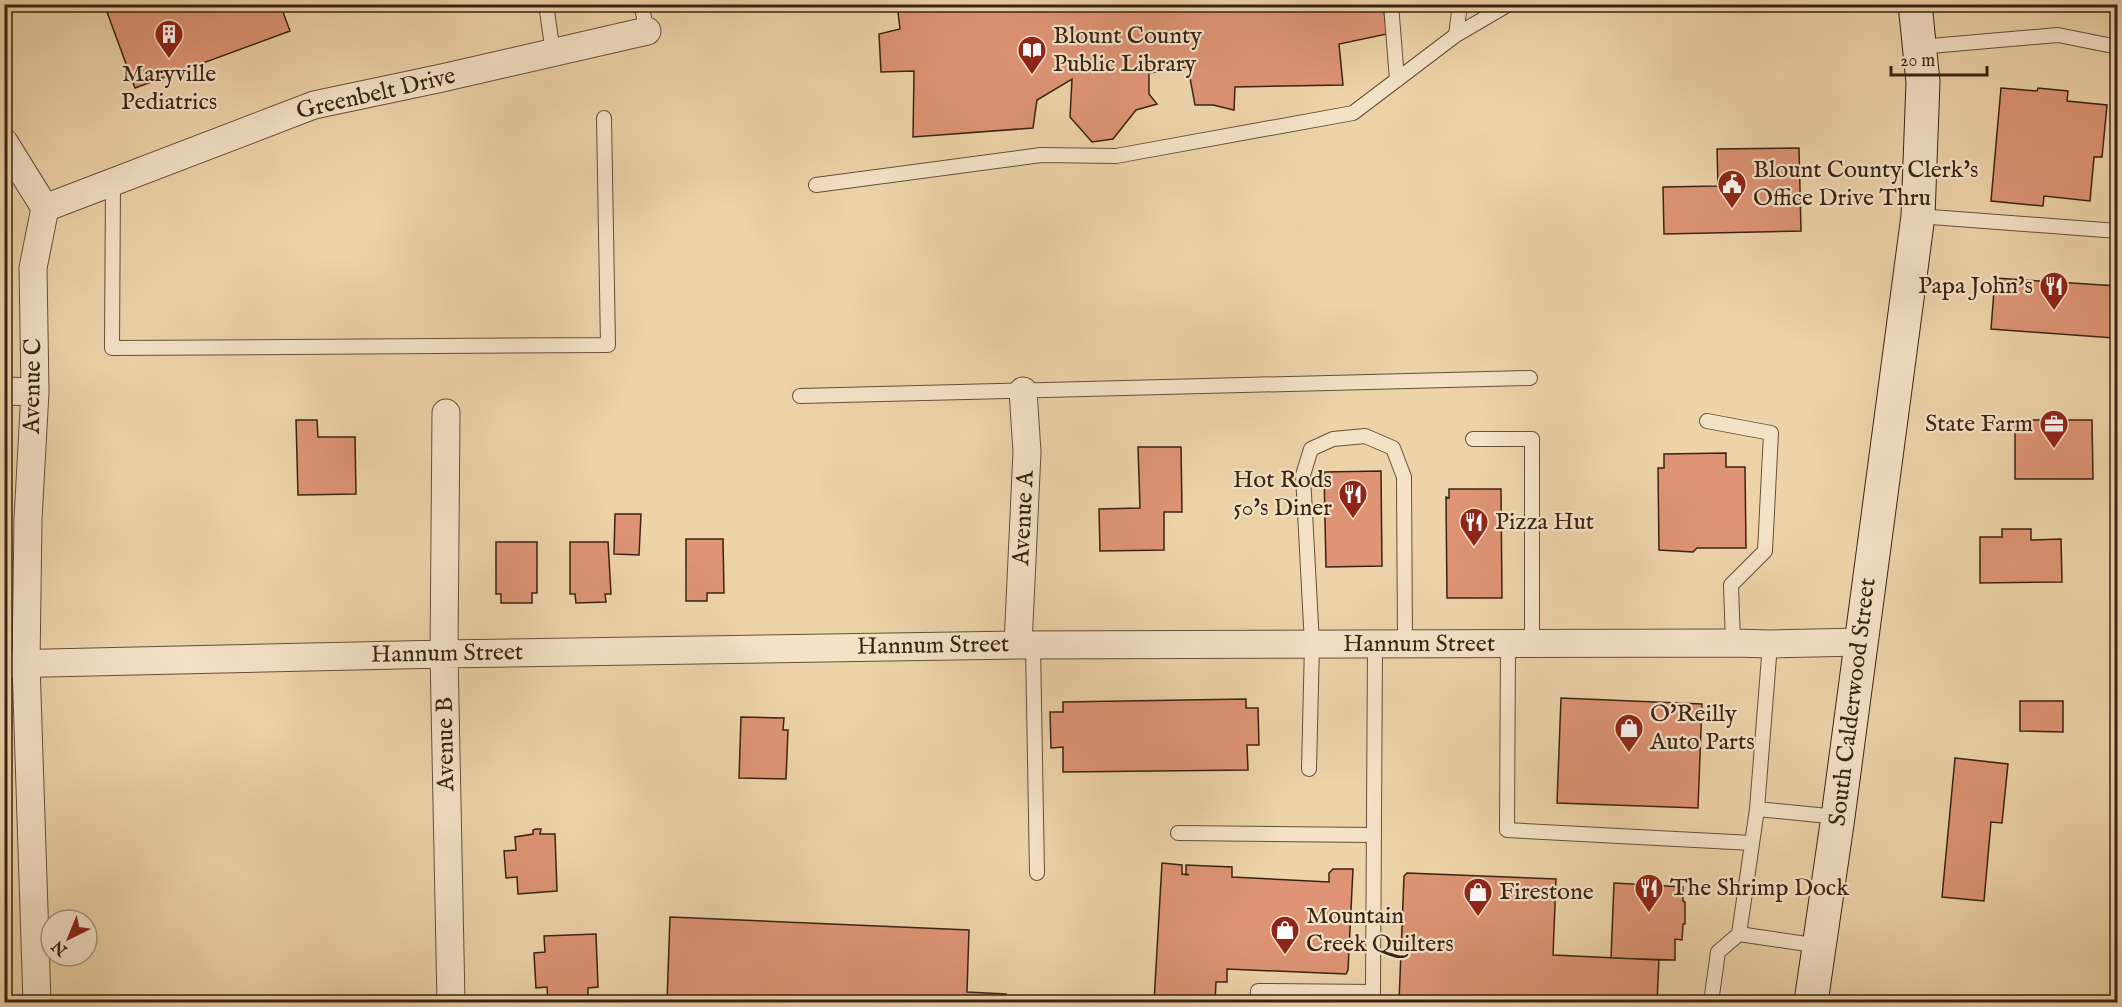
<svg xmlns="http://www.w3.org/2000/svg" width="2122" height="1007" viewBox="0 0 2122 1007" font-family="'IM FELL English',serif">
	<rect width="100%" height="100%" fill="#eed3a9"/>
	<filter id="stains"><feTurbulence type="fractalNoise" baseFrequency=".00333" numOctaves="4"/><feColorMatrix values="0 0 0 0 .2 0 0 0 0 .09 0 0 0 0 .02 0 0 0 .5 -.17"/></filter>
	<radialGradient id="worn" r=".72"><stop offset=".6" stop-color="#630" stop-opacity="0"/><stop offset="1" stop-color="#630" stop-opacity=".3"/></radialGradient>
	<path fill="#de9475" stroke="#3a2314" stroke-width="1.5" d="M104,4H280L290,31L135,88Z
		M897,4H1383L1387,34L1339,44L1343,85L1235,87L1234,110L1213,105H1195L1188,67L1149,73V94L1157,104L1136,110L1113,139L1092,142L1070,117L1072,79L1037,100L1033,128L913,137L914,71L881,72L879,34L900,29Z
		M2001,88L2037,91L2038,88L2068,91L2067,101L2107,105L2102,157H2094L2090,201L2044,196L2043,206L1991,201Z
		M1799,148L1801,231L1664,234L1663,187L1718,186L1717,149Z
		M1995,278L2118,286L2114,338L1991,329Z
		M296,420H317L318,437H355L356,494L298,495Z
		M2015,420H2092L2093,479H2015Z
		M1138,447H1181L1182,512H1164V550L1100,551L1099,509L1140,508Z
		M1726,453V467H1745L1746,548H1697L1693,552L1659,550L1658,468H1664V454Z
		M1381,471L1382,566L1326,567L1324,472Z
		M1449,489H1501L1502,598H1447L1446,497L1449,498Z
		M615,514H641L639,555L614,554Z
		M2002,529H2031V540L2061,539L2062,582L1980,583V537H2002Z
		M686,539H723L724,593H707V601H686Z
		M496,542H537V593H532V603H501V594H496Z
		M570,542H608L611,594H605L606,602L576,603L575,594H570Z
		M1561,698L1702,704L1698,808L1557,803Z
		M1246,699V708H1258L1259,745H1247L1248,770L1063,772V747L1051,748L1050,712H1063V702Z
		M2020,701H2063V732L2020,731Z
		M741,717L784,718L783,730H788L786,779L739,778Z
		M1955,758L2008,764L2002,823L1991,822L1984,901L1942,897Z
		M536,829H541L540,834H555L557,891L518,894L517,877L506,878L504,851L516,850L515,837L533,834V830Z
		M1162,863L1182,865V874L1189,875L1186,874V865L1232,867V877L1329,882V873L1333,869H1353L1348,970L1346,974L1227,969V982H1216L1215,1002H1154Z
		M1407,873L1556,879L1553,955L1659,960L1657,1002H1399L1404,876Z
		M1614,883L1683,887V901L1685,902V924H1683L1682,940L1675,939V960L1611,958Z
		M670,917L969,930L967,992L1006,994V1002H667Z
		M596,934L598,987L588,988V1001L548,1002L547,987L536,988L534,953L545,952L544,936Z
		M1066,999L1127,1001V1002H1066Z"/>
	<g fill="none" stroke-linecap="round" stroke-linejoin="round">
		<g stroke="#674f39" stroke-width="16">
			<path id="lane" d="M546,4L553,53
				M641,4L647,31
				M1391,4L1397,80
				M1456,35L1460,4
				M1919,47L2058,35L2118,47
				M113,182L112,348L608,345L604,118
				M816,185L1041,155L1116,156L1353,113L1456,35L1509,4
				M1918,216L2118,231
				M800,396L1530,378
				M1707,421L1771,433L1765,551L1731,585L1733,643
				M1473,439H1532V643
				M1508,644L1507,830L1752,843
				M1770,644L1757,809L1838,817
				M1033,645L1037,873
				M1309,769L1312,644L1303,475L1311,449L1333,439L1365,436L1393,448L1404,477L1405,644
				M1757,809L1739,934L1820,946
				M1178,833L1373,835
				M1373,992L1375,644
				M1257,1002L1258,991L1373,992L1372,1002
				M1711,1002L1718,952L1739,934"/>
		</g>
		<g stroke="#674f39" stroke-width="29">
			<path id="street" d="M4,142L45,208L33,268L35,392L28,519L26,664L37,1002
				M45,208L314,105L442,78L647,31
				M4,391L35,392
				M446,413L444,654L451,1002
				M1018,645L1027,452L1023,391
				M4,664L444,654L1018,645L1733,643L1770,644L1861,642"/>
		</g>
		<g stroke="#3a2314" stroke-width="35">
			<path id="secondary" d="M1811,1002L1838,817L1918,216L1923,82L1915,4"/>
		</g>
		<use href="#lane" stroke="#f4e2c7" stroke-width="14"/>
		<use href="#street" stroke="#f4e2c7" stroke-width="27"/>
		<use href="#secondary" stroke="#f4e2c7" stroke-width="33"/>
	</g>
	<defs>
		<g id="building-pin" transform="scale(1.5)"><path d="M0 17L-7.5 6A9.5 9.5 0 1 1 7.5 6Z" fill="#8f2418" stroke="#f4e2c7"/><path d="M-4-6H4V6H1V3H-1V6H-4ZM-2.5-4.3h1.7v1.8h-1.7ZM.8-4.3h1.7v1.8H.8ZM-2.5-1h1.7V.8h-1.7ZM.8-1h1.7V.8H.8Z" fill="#fff"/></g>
		<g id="library-pin" transform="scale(1.5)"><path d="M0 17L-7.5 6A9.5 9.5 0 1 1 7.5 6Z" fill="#8f2418" stroke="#f4e2c7"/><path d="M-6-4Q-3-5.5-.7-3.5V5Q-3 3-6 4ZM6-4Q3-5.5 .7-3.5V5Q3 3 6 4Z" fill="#fff"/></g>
		<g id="civic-pin" transform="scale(1.5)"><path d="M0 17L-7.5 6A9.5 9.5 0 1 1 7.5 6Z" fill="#8f2418" stroke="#f4e2c7"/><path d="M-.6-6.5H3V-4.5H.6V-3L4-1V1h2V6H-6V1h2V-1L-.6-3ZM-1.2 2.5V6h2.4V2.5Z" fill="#fff"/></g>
		<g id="restaurant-pin" transform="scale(1.5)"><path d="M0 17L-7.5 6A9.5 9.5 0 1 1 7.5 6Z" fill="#8f2418" stroke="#f4e2c7"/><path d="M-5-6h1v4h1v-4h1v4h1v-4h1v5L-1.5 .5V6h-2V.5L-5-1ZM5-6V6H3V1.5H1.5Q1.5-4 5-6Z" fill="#fff"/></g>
		<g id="office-pin" transform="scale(1.5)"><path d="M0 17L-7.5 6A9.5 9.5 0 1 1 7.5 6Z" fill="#8f2418" stroke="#f4e2c7"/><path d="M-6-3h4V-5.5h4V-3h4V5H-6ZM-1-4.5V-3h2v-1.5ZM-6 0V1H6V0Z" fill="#fff"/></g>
		<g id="shop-pin" transform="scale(1.5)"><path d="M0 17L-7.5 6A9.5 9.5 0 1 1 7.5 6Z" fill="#8f2418" stroke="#f4e2c7"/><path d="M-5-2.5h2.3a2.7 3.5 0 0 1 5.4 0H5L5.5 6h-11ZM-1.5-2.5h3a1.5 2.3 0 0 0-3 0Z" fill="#fff"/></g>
	</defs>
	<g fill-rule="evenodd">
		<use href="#building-pin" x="169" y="34"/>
		<use href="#library-pin" x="1032" y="50"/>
		<use href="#civic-pin" x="1732" y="184"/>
		<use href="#restaurant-pin" x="2054" y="286"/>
		<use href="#office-pin" x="2054" y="424"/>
		<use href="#restaurant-pin" x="1353" y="494"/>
		<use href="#restaurant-pin" x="1474" y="522"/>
		<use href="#shop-pin" x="1629" y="728"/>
		<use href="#restaurant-pin" x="1649" y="888"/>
		<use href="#shop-pin" x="1478" y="892"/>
		<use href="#shop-pin" x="1285" y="930"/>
	</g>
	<g text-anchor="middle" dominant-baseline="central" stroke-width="4.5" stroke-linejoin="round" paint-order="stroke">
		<g font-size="24" fill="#3a2314" stroke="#f4e2c7" text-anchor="start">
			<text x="1053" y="36">Blount County<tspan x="1053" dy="28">Public Library</tspan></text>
			<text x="169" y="74" text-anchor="middle">Maryville<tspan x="169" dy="28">Pediatrics</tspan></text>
			<text x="1753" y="170">Blount County Clerk's<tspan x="1753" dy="28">Office Drive Thru</tspan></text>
			<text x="2033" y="286" text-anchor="end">Papa John's</text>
			<text x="2033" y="424" text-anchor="end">State Farm</text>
			<text x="1332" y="480" text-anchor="end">Hot Rods<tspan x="1332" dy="28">50's Diner</tspan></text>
			<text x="1495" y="522">Pizza Hut</text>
			<text x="1650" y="714">O'Reilly<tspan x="1650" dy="28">Auto Parts</tspan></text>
			<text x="1670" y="888">The Shrimp Dock</text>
			<text x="1499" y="892">Firestone</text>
			<text x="1306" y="916">Mountain<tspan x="1306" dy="28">Creek Quilters</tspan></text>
		</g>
		<g font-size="24" fill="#3a2314" stroke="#f4e2c7">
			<text transform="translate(376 94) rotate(-13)">Greenbelt Drive</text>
			<text transform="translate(33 386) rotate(-89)">Avenue C</text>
			<text transform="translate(1024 518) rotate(-87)">Avenue A</text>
			<text x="1419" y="644">Hannum Street</text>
			<text transform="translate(933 646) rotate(-1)">Hannum Street</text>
			<text transform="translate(447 654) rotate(-1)">Hannum Street</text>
			<text transform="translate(1853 702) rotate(-83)">South Calderwood Street</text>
			<text transform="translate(446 744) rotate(-91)">Avenue B</text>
		</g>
	</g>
	<rect width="2122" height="1007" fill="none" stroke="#eed3a9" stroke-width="24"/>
	<rect x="6" y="6" width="2110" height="995" fill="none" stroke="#3a2314" stroke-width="3"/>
	<rect x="12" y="12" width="2098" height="983" fill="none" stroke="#3a2314" stroke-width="1.5"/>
	<g transform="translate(69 938) rotate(223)"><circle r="28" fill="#f4e2c7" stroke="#aa967f" stroke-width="1.5"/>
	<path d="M0-4.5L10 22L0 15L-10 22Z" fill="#8f2418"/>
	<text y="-9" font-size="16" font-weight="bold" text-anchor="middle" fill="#3a2314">N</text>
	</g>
	<path d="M1891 66v9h96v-9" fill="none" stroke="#3a2314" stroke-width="3"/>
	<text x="1900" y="66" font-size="18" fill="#3a2314" stroke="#f4e2c7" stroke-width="4.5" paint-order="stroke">20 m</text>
	<rect width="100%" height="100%" filter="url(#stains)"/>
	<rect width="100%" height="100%" fill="url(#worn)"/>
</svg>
